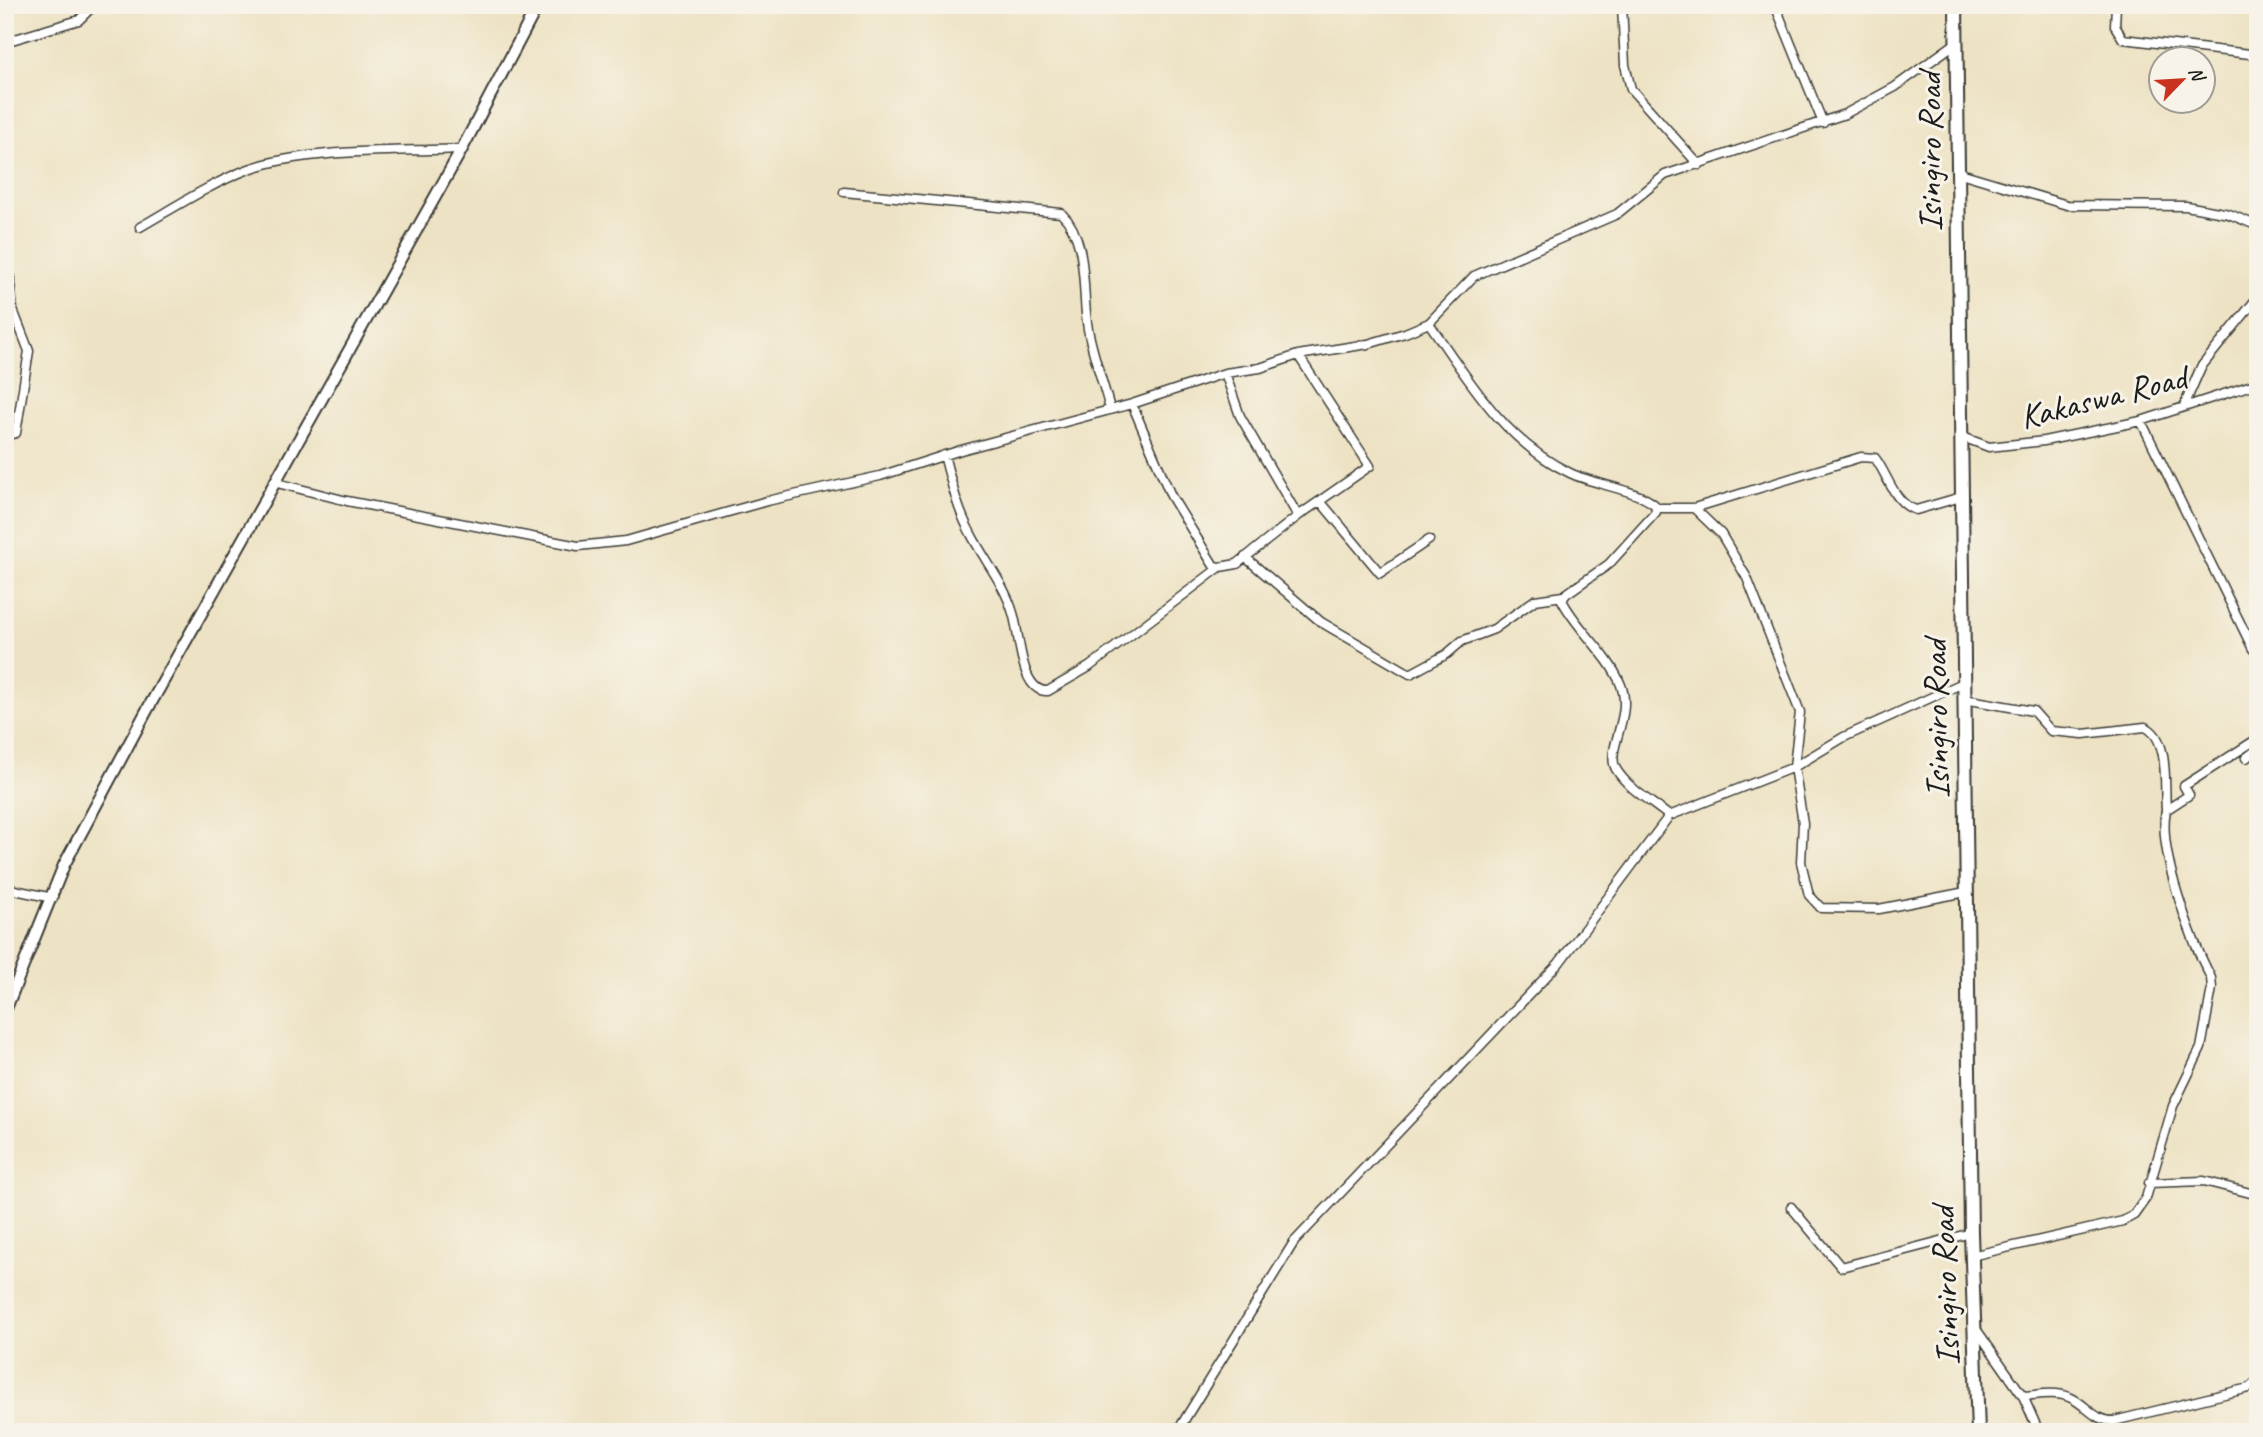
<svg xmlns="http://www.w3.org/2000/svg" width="2263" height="1437" viewBox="0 0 2263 1437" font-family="Caveat,sans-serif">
	<rect width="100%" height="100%" fill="#f7f3e8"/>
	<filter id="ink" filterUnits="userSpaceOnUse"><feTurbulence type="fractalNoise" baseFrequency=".0143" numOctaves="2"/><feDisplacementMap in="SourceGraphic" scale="14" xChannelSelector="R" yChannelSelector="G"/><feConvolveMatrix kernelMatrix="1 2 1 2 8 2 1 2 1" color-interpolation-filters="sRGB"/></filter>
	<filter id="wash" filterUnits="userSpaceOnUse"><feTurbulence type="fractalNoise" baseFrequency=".00686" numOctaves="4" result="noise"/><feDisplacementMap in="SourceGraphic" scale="28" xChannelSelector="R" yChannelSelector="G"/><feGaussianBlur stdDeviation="1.57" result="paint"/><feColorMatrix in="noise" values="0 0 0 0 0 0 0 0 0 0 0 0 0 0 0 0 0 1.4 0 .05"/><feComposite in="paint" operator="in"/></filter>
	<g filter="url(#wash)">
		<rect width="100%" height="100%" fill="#ede2c3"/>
	</g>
	<g filter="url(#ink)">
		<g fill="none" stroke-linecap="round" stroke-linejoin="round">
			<g stroke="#3b3a35" stroke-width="11">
				<path id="street" d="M1622,5L1625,65L1631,89L1699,165
					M1775,5L1823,123
					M2116,5L2115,26L2123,39L2258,55
					M5,42L79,20L94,5
					M1957,172L2067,205L2186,206L2229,214L2258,226
					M844,192L1061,213C1090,241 1081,293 1088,329C1093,356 1103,382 1110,409
					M140,227C175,207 212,183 249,169C307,148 400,152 462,149
					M5,228L13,310L29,351L16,433L5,436
					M1429,323C1469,381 1505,442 1570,473C1595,485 1636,489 1655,505L1656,512L1609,564L1566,594L1562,600C1577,630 1608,653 1621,685C1633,716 1605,750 1616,769C1627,788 1652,802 1669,816
					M1225,373L1240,416L1298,516
					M1132,404L1171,496L1214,566L1220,567
					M2184,406L2201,367L2258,297
					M2141,421L2253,649L2258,653
					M1960,436L1989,447L2044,441L2141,421L2258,383
					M944,455C951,481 957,508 970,532C984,560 1004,583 1013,613C1020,634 1020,693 1048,691L1089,667L1220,567L1237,564L1298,516L1370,466L1298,355
					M277,483L347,501L578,546L626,541L767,501L880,476L961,450L1132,404L1225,373L1260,368L1298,355L1368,344L1405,333L1429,323L1474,276L1617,214L1665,175L1845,114L1895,87L1956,43
					M1320,501L1380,573L1429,540
					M1657,508H1694L1861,457L1875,458C1888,475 1894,504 1916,510L1961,497
					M1694,508L1721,534L1747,578L1800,712L1794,767L1803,823L1801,862L1809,895L1821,908L1879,909L1966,892
					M1245,557L1321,622L1410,674L1447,654L1462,641L1494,629L1535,600L1563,596
					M1964,699L2033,711L2051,731L2083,734L2145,727C2170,737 2164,787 2166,810
					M2246,758L2258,749
					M5,888L53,898
					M2149,1183L2204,1181L2258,1195
					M1791,1207L1841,1267L1971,1233
					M1971,1256L2123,1221L2134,1215L2146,1198L2173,1106L2201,1048L2212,988L2211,978C2192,941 2157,851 2166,810L2189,795L2184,786L2254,741L2258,746
					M1976,1329L2023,1396L2039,1432
					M2023,1396C2037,1395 2056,1391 2069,1397C2087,1404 2093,1421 2114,1421L2249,1388L2258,1380
					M1177,1432L1294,1242L1559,963L1669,816L1794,767L1844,737L1963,683"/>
			</g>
			<g stroke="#3b3a35" stroke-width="14">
				<path id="secondary" d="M5,1011L64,865L146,712L462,149L538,5"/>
			</g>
			<g stroke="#3b3a35" stroke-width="16">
				<path id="primary" d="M1956,5L1971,1233L1978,1432"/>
			</g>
			<use href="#street" stroke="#fff" stroke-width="8"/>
			<use href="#secondary" stroke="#fff" stroke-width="10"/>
			<use href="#primary" stroke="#fff" stroke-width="12"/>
		</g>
	</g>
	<g text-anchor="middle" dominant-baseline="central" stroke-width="6" stroke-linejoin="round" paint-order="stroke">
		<g font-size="35" fill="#1c1c1c" stroke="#f7f3e8">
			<text transform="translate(1929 152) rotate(-90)">Isingiro Road</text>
			<text transform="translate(2103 397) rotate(-14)">Kakaswa Road</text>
			<text transform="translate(1936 719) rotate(-91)">Isingiro Road</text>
			<text transform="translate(1945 1286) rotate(-92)">Isingiro Road</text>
		</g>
	</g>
	<rect width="2263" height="1437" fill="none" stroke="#f7f3e8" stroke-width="28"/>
	<g transform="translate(2182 80) rotate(65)"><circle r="33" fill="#f7f3e8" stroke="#9f9d96" stroke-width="2"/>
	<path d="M0-5L12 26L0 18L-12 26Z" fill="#c8321e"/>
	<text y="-10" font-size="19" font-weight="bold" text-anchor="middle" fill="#1c1c1c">N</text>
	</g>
</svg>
